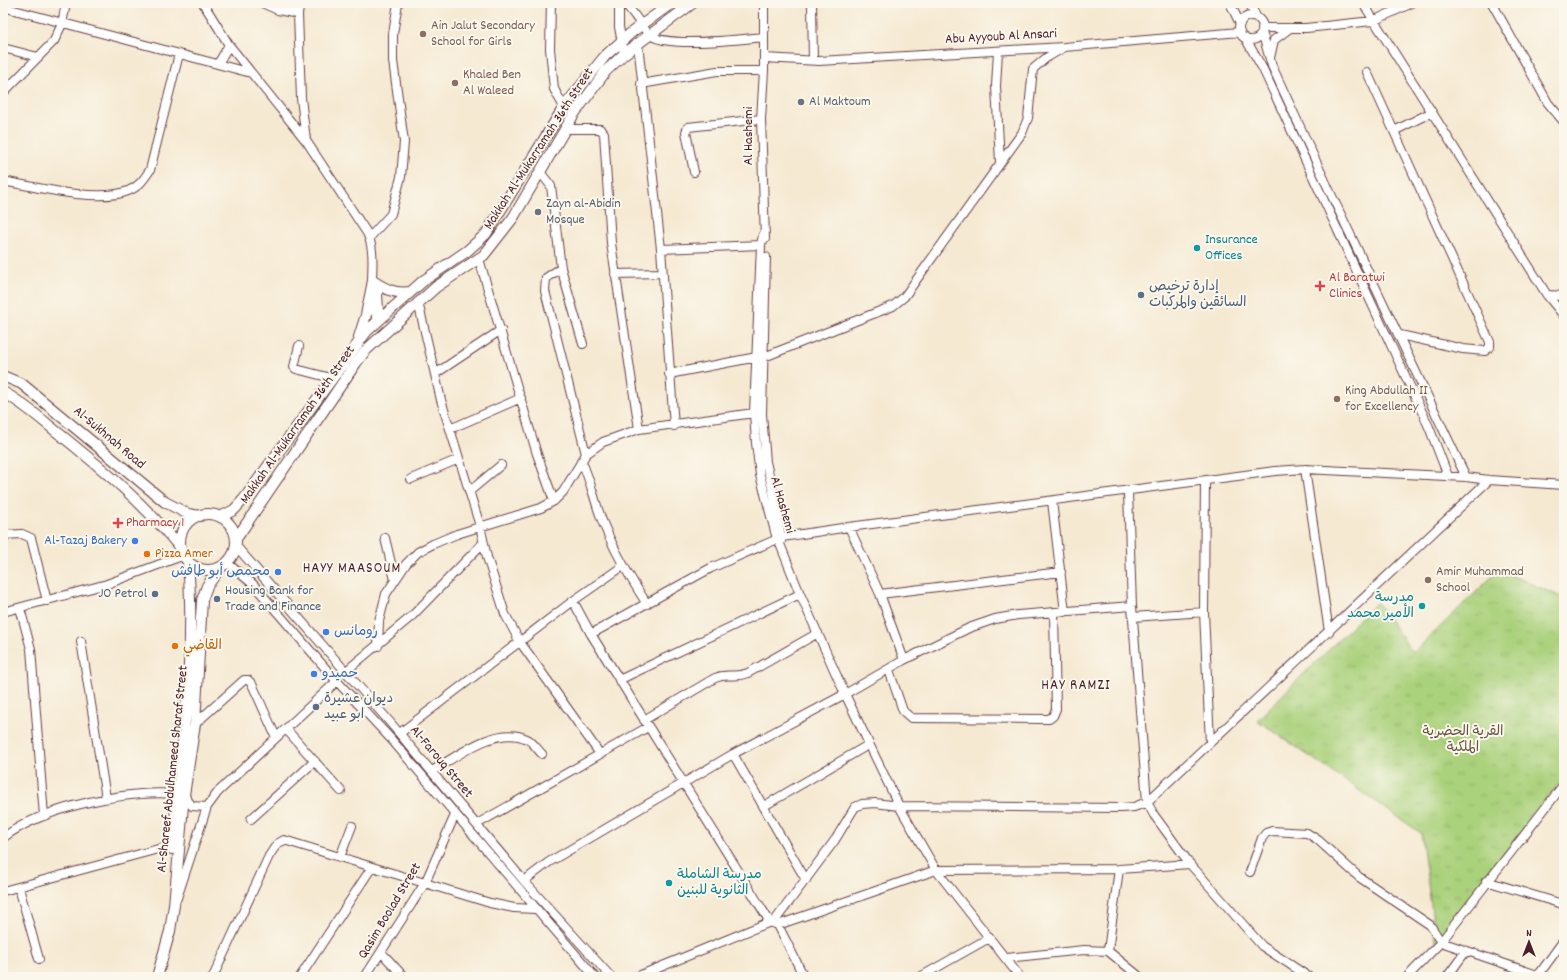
<svg xmlns="http://www.w3.org/2000/svg" width="1567" height="980" viewBox="0 0 1567 980" font-family="Dekko,'Playpen Sans Arabic',sans-serif">
	<defs>
		<pattern id="park-tufts" width="24" height="20" patternUnits="userSpaceOnUse"><rect width="24" height="20" fill="#aad17c"/><path d="M3 7l-1-3M5 7V3M7 7l1-3M15 17l-1-3M17 17v-4M19 17l1-3" fill="none" stroke="#94b36b"/></pattern>
	</defs>
	<rect width="100%" height="100%" fill="#fbf7ec"/>
	<filter id="ink" filterUnits="userSpaceOnUse"><feTurbulence type="fractalNoise" baseFrequency=".025" numOctaves="2"/><feDisplacementMap in="SourceGraphic" scale="8" xChannelSelector="R" yChannelSelector="G"/><feConvolveMatrix kernelMatrix="1 2 1 2 8 2 1 2 1" color-interpolation-filters="sRGB"/></filter>
	<filter id="wash" filterUnits="userSpaceOnUse"><feTurbulence type="fractalNoise" baseFrequency=".012" numOctaves="4" result="noise"/><feDisplacementMap in="SourceGraphic" scale="16" xChannelSelector="R" yChannelSelector="G"/><feGaussianBlur stdDeviation="0.9" result="paint"/><feColorMatrix in="noise" values="0 0 0 0 0 0 0 0 0 0 0 0 0 0 0 0 0 1.4 0 .05"/><feComposite in="paint" operator="in"/></filter>
	<g filter="url(#wash)">
		<rect width="100%" height="100%" fill="#f5e9d2"/>
		<path fill="url(#park-tufts)" stroke="#7a7854" d="M1499,570L1564,598V777L1436,943L1421,833L1257,720L1377,602L1413,653Z"/>
	</g>
	<g filter="url(#ink)">
		<g fill="none" stroke-linecap="round" stroke-linejoin="round">
			<g stroke="#643d44" stroke-width="10">
				<path id="minor" d="M203,3L229,45L307,142L367,233C380,259 364,293 378,320
					M262,3L278,10L298,14
					M300,3L298,14L301,98L306,140
					M551,3L550,49L554,89L564,107
					M619,3V27L624,54
					M624,3C634,12 640,25 649,34C664,49 741,39 764,37
					M764,3V71L761,119L765,239
					M812,3L813,60
					M1230,3L1240,24
					M1249,3L1257,18
					M1363,3L1547,295L1564,316
					M1492,3L1548,103L1564,122
					M3,7L251,73
					M1239 28a12 12 0 1 1 24 0a12 12 0 1 1-24 0Z
					M1262,28H1306L1373,21L1412,3
					M1262,32L1272,66L1331,194L1466,477
					M1245,38L1263,69L1429,427L1448,476
					M638,44L661,249L674,426
					M3,48L38,57
					M998,51L996,86L1000,162
					M764,58L819,61L1064,47L1240,32
					M1270,58L1274,40L1290,28
					M218,64L229,45
					M1367,72L1490,342V347L1485,351L1463,349L1400,335
					M641,84L717,71H764
					M3,93L54,41L62,24L66,3
					M567,129H600L604,133L611,243L639,429
					M1394,131L1432,112
					M540,172L551,186L561,268L583,344
					M694,172L686,132L688,127L761,119
					M3,181C35,187 98,203 128,191C139,187 144,179 150,170L179,54
					M763,235L761,245L754,413L756,443L760,475L777,539L780,544L800,594L845,694L899,806L936,870L1020,977
					M370,237L391,214L401,177L404,142L393,61V34L398,3
					M661,249L761,245
					M766,257L762,414L766,462L779,517L781,541
					M479,259L537,454L554,501
					M561,268L546,278L545,291L586,454
					M615,274L662,273
					M374,283L378,293L379,311
					M1547,295L1564,296
					M418,302L441,400L480,526L487,557L505,614L520,642L600,754
					M299,346L294,367L296,369L331,378
					M764,357L893,306L904,297L1022,133L1028,118L1033,69L1046,58L1063,48
					M435,374L501,330
					M669,374L757,357
					M450,429L521,398
					M582,462C591,482 595,503 603,523C615,552 630,578 647,604
					M1305,469L1329,632
					M411,479L459,459
					M1205,481L1204,612L1210,743
					M470,491L501,465
					M1052,501L1065,612
					M849,527L880,594L904,660
					M3,535L22,534L31,538L47,601
					M385,538L395,580
					M236,546L388,720L524,881L611,977
					M227,563L253,584L333,677L391,739L595,977
					M880,594L1061,572
					M573,601L591,634L770,922
					M20,608L31,649L44,816
					M3,612L107,584L179,557H185
					M1133,617L1204,612
					M591,634L711,568L782,537L849,527L1275,471L1305,469L1466,477L1489,480L1564,485
					M81,641L106,798
					M378,646L379,621L386,594L406,564L418,552L433,544L457,534L541,508L554,501L563,492L586,454L603,442L639,429L754,413
					M889,670L903,711L911,718L1049,719L1053,716L1056,709L1054,613
					M346,671L412,616L483,543
					M619,680L800,594
					M644,720L715,678C729,672 733,679 748,673L818,633
					M195,724L244,680H248L252,684L276,737
					M286,729L341,791
					M400,733L573,601L623,566
					M733,754L806,880
					M432,771C456,757 497,724 527,739C533,742 537,749 542,754
					M764,806L868,745
					M251,819L315,761
					M477,824L648,727
					M3,838C41,807 136,787 184,795L192,806L207,807
					M340,857L352,826
					M1250,872L1262,838L1266,833L1272,831L1307,833L1318,840L1359,877L1430,925L1441,942L1543,977
					M524,881L549,862L733,754L845,694L904,660L969,628L995,619L1018,615L1132,606
					M1486,881L1559,903
					M19,888L39,959
					M3,891L173,845
					M177,898L207,807L218,792L337,681
					M774,922L835,840L855,807L862,804L875,803L899,806L1121,808L1134,807L1147,802L1132,606L1128,492
					M778,925L804,977
					M1108,951L1119,869
					M382,953L404,977
					M1007,958L1084,950L1108,951L1140,977
					M213,977L269,856L277,844L284,840L490,903L514,908L536,909
					M300,977L372,867
					M365,977L425,883L455,815
					M636,977L770,922L778,925L936,870L1119,869L1190,864
					M920,977L989,938
					M1309,977L1262,946L1190,864L1154,815L1147,802L1489,480
					M1407,977L1441,942L1564,784
					M1447,977L1466,951
					M1537,977L1564,940"/>
			</g>
			<g stroke="#643d44" stroke-width="12">
				<path id="major" d="M359,337L366,315L373,281C385,289 394,294 410,292
					M3,376L22,384L165,502L188,514L200,516
					M3,392C25,404 43,421 62,436C104,470 147,506 181,549
					M180 542a28 28 0 1 1 56 0a28 28 0 1 1-56 0Z
					M220,517L234,510L244,499L367,331L423,281L467,251L486,234L564,107L605,56L632,32L672,3
					M236,539L356,363L365,351L436,287L484,255L513,218L574,114L606,71L624,54L693,3
					M172,849C181,753 196,658 188,562
					M157,977L170,931L174,905L184,795L195,724L202,600L207,586L221,567"/>
			</g>
			<use href="#minor" stroke="#fff" stroke-width="8"/>
			<use href="#major" stroke="#fff" stroke-width="10"/>
		</g>
	</g>
	<g fill="#8d6e63" stroke="#fbf7ec" stroke-width="1.5">
		<circle cx="423" cy="34" r="4"/>
		<circle cx="455" cy="83" r="4"/>
		<circle cx="1337" cy="399" r="4"/>
		<circle cx="1428" cy="580" r="4"/>
	</g>
	<g fill="#6b7280" stroke="#fbf7ec" stroke-width="1.5">
		<circle cx="801" cy="102" r="4"/>
		<circle cx="538" cy="212" r="4"/>
	</g>
	<g fill="#0f9aa8" stroke="#fbf7ec" stroke-width="1.5">
		<circle cx="1197" cy="248" r="4"/>
		<circle cx="1422" cy="606" r="4"/>
		<circle cx="669" cy="883" r="4"/>
	</g>
	<g fill="#e0444e" stroke="#fbf7ec" stroke-width="1.5">
		<path d="M1318 280h4v4h4v4h-4v4h-4v-4h-4v-4h4z"/>
		<path d="M116 517h4v4h4v4h-4v4h-4v-4h-4v-4h4z"/>
	</g>
	<g fill="#5c6f8a" stroke="#fbf7ec" stroke-width="1.5">
		<circle cx="1141" cy="295" r="4"/>
		<circle cx="155" cy="594" r="4"/>
		<circle cx="217" cy="599" r="4"/>
		<circle cx="316" cy="707" r="4"/>
	</g>
	<g fill="#3f7fe0" stroke="#fbf7ec" stroke-width="1.5">
		<circle cx="135" cy="541" r="4"/>
		<circle cx="278" cy="572" r="4"/>
		<circle cx="326" cy="632" r="4"/>
		<circle cx="314" cy="674" r="4"/>
	</g>
	<g fill="#e8710a" stroke="#fbf7ec" stroke-width="1.5">
		<circle cx="147" cy="554" r="4"/>
		<circle cx="175" cy="646" r="4"/>
	</g>
	<g text-anchor="middle" dominant-baseline="central" stroke-width="4" stroke-linejoin="round" paint-order="stroke">
		<g font-size="14" fill="#785e54" stroke="#fbf7ec" text-anchor="start">
			<text x="431" y="26">Ain Jalut Secondary<tspan x="431" dy="16">School for Girls</tspan></text>
			<text x="463" y="75">Khaled Ben<tspan x="463" dy="16">Al Waleed</tspan></text>
			<text x="1345" y="391">King Abdullah II<tspan x="1345" dy="16">for Excellency</tspan></text>
			<text x="1436" y="572">Amir Muhammad<tspan x="1436" dy="16">School</tspan></text>
		</g>
		<g font-size="14" fill="#4a1f2b" stroke="#fbf7ec">
			<text transform="translate(1001 37) rotate(-3)">Abu Ayyoub Al Ansari</text>
			<text transform="translate(749 136) rotate(-90)">Al Hashemi</text>
			<text transform="translate(539 149) rotate(-57)">Makkah Al-Mukarramah 36th Street</text>
			<text transform="translate(298 425) rotate(-55)">Makkah Al-Mukarramah 36th Street</text>
			<text transform="translate(109 438) rotate(40)">Al-Sukhnah Road</text>
			<text transform="translate(782 505) rotate(74)">Al Hashemi</text>
			<text transform="translate(441 762) rotate(50)">Al-Farouq Street</text>
			<text transform="translate(173 769) rotate(-84)">Al-Shareef Abdulhameed Sharaf Street</text>
			<text transform="translate(390 911) rotate(-59)">Qasim Boolad Street</text>
		</g>
		<g font-size="14" fill="#5b616d" stroke="#fbf7ec" text-anchor="start">
			<text x="809" y="102">Al Maktoum</text>
			<text x="546" y="204">Zayn al-Abidin<tspan x="546" dy="16">Mosque</tspan></text>
		</g>
		<g font-size="14" fill="#0d838f" stroke="#fbf7ec" text-anchor="start">
			<text x="1205" y="240">Insurance<tspan x="1205" dy="16">Offices</tspan></text>
			<text x="1414" y="598" text-anchor="end">مدرسة<tspan x="1414" dy="16">الأمير محمد</tspan></text>
			<text x="677" y="875">مدرسة الشاملة<tspan x="677" dy="16">الثانوية للبنين</tspan></text>
		</g>
		<g font-size="14" fill="#be3a42" stroke="#fbf7ec" text-anchor="start">
			<text x="1329" y="278">Al Baratwi<tspan x="1329" dy="16">Clinics</tspan></text>
			<text x="126" y="523">Pharmacy 1</text>
		</g>
		<g font-size="14" fill="#4e5e75" stroke="#fbf7ec" text-anchor="start">
			<text x="1149" y="287">إدارة ترخيص<tspan x="1149" dy="16">السائقين والمركبات</tspan></text>
			<text x="225" y="591">Housing Bank for<tspan x="225" dy="16">Trade and Finance</tspan></text>
			<text x="147" y="594" text-anchor="end">JO Petrol</text>
			<text x="324" y="699">ديوان عشيرة<tspan x="324" dy="16">ابو عبيد</tspan></text>
		</g>
		<g font-size="14" fill="#366cbe" stroke="#fbf7ec" text-anchor="end">
			<text x="127" y="541">Al-Tazaj Bakery</text>
			<text x="270" y="572">محمص أبو طافش</text>
			<text x="334" y="632" text-anchor="start">رومانس</text>
			<text x="322" y="674" text-anchor="start">حميدو</text>
		</g>
		<g font-size="14" fill="#c56008" stroke="#fbf7ec" text-anchor="start">
			<text x="155" y="554">Pizza Amer</text>
			<text x="183" y="646">القاضي</text>
		</g>
		<g font-size="14" fill="#675443" stroke="#fbf7ec">
			<text x="1463" y="732">القرية الحضرية<tspan x="1463" dy="16">الملكية</tspan></text>
		</g>
		<g font-size="15" letter-spacing="1" fill="#4a1f2b" stroke="#fbf7ec">
			<text x="352" y="569">HAYY MAASOUM</text>
			<text x="1076" y="686">HAY RAMZI</text>
		</g>
	</g>
	<rect width="1567" height="980" fill="none" stroke="#fbf7ec" stroke-width="16"/>
	<g transform="translate(1529 942)" stroke="#fbf7ec" stroke-width="3" paint-order="stroke">
	<path d="M0-3L7 15L0 10L-7 15Z" fill="#4a1f2b"/>
	<text y="-6" font-size="11" font-weight="bold" text-anchor="middle" fill="#4a1f2b">N</text>
	</g>
</svg>
